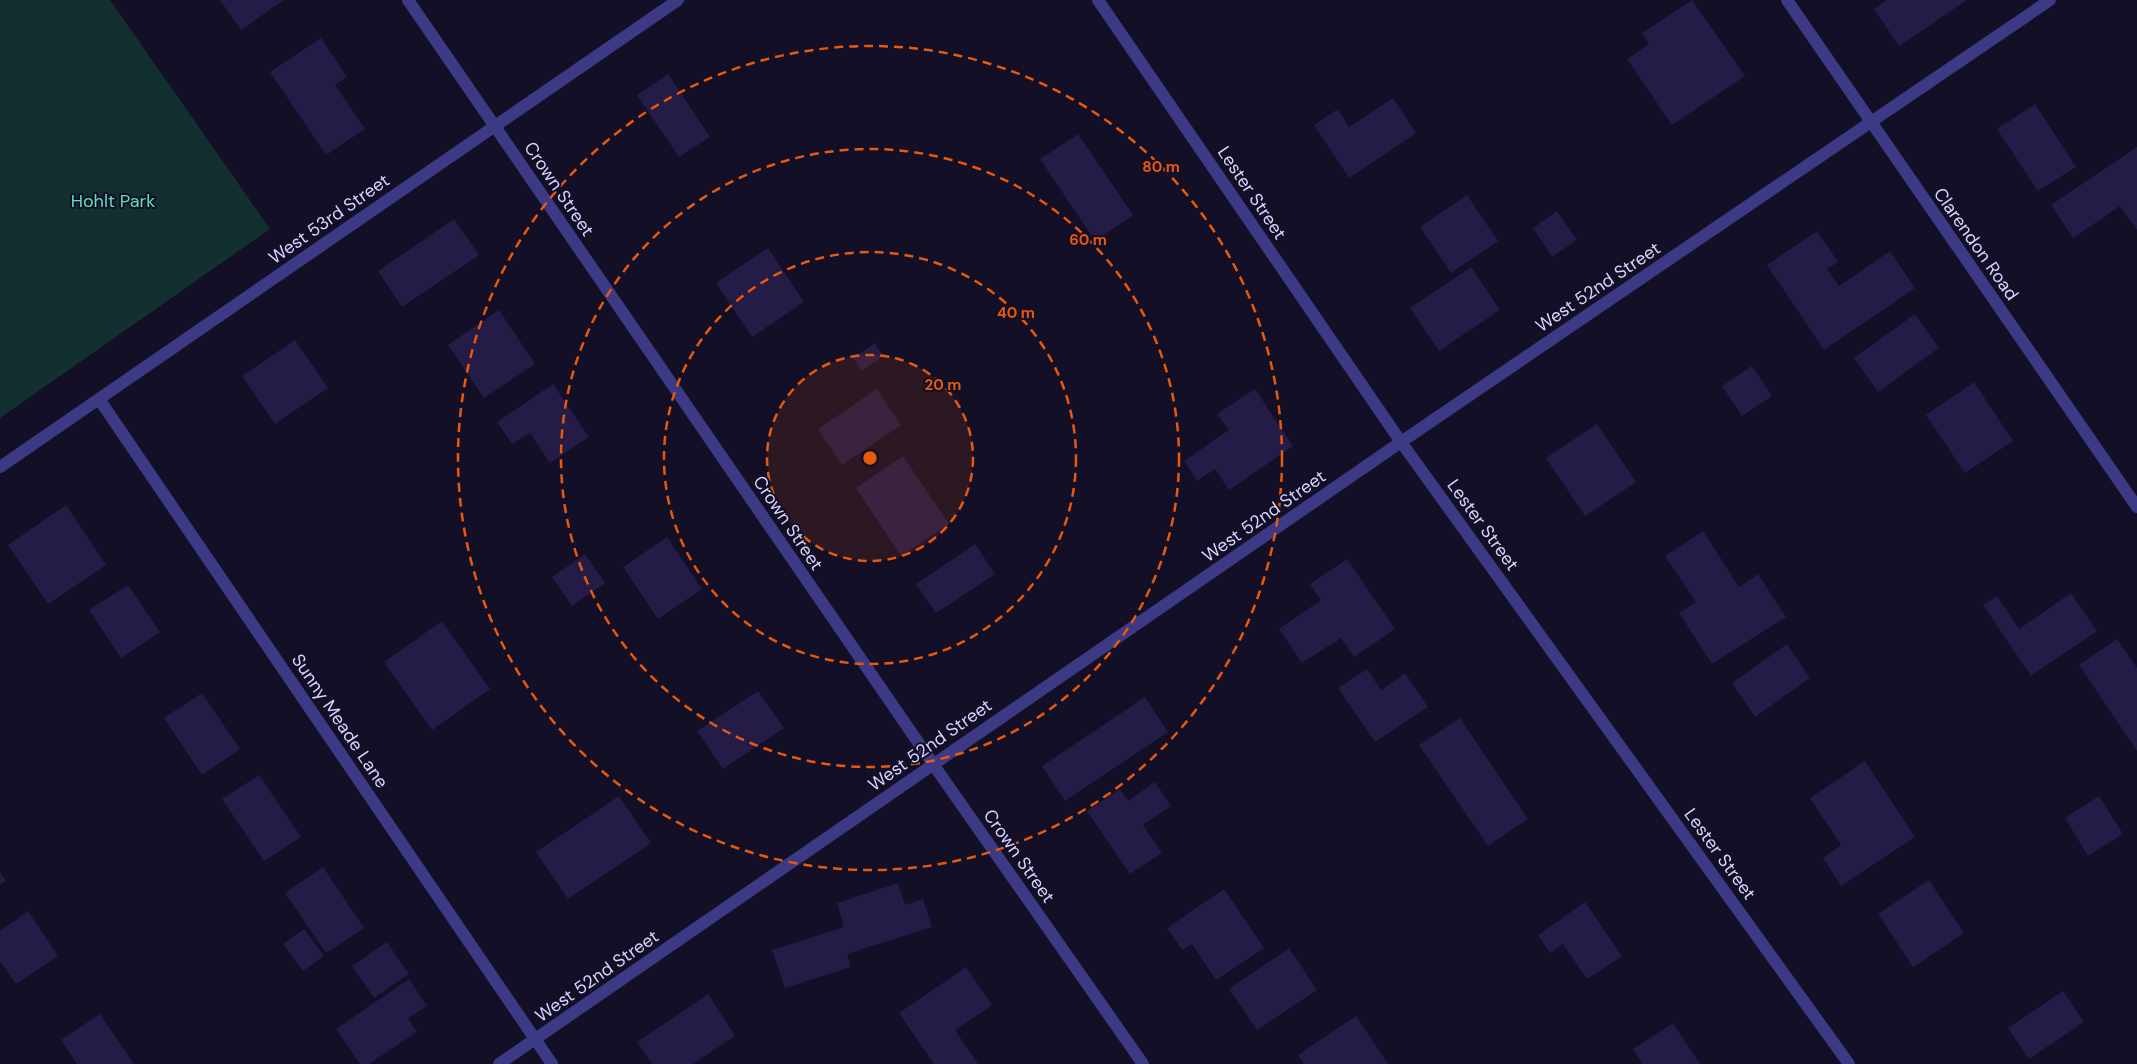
<svg xmlns="http://www.w3.org/2000/svg" width="2137" height="1064" viewBox="0 0 2137 1064" font-family="'DM Sans',sans-serif">
	<rect width="100%" height="100%" fill="#130f26"/>
	<path fill="#12302f" d="M0,0H110L270,229L0,418Z"/>
	<path fill="#241b47" d="M220,0H284L241,30Z
		M1692,0L1745,76L1672,125L1627,59L1649,44L1642,33Z
		M1887,0H1967L1899,46L1874,9Z
		M321,38L347,77L335,85L365,129L326,155L270,72Z
		M668,74L710,137L679,157L637,95Z
		M1393,98L1416,133L1349,178L1314,125L1338,109L1349,127Z
		M2035,104L2076,167L2038,191L1997,129Z
		M1078,134L1133,215L1095,241L1040,159Z
		M2137,147V230L2120,206L2073,238L2051,205Z
		M1467,195L1498,241L1451,273L1420,227Z
		M1557,211L1577,240L1552,257L1533,228Z
		M454,219L479,255L402,307L378,271Z
		M1817,231L1838,262L1827,269L1839,286L1890,251L1915,288L1824,350L1767,265Z
		M768,248L804,302L752,337L716,283Z
		M1471,267L1500,310L1439,351L1410,308Z
		M499,310L535,364L484,398L448,345Z
		M1915,314L1939,348L1878,392L1854,358Z
		M295,340L328,388L275,424L242,376Z
		M875,343L883,356L862,371L853,358Z
		M1752,366L1772,396L1742,416L1722,386Z
		M1974,382L2013,441L1965,473L1926,415Z
		M553,384L589,437L550,463L530,433L512,444L497,422Z
		M877,389L901,425L842,465L818,429Z
		M1255,389L1293,446L1229,490L1215,469L1197,481L1184,461L1229,430L1217,414Z
		M1597,424L1636,482L1585,516L1546,458Z
		M903,456L949,524L901,556L856,488Z
		M66,505L106,565L48,604L8,545Z
		M1703,531L1739,587L1758,574L1786,617L1712,664L1679,613L1696,602L1665,556Z
		M667,537L702,589L658,619L623,567Z
		M975,544L995,574L936,613L916,584Z
		M585,554L605,583L572,606L552,577Z
		M1347,559L1395,629L1354,657L1341,638L1302,663L1279,629L1321,600L1310,584Z
		M128,585L160,632L121,658L89,610Z
		M2071,593L2097,631L2031,676L1983,605L1997,596L2019,629Z
		M442,621L490,689L432,730L384,662Z
		M2117,639L2137,668V751L2079,665Z
		M1787,644L1810,678L1755,717L1732,683Z
		M1367,669L1381,690L1405,673L1428,707L1375,742L1338,688Z
		M758,691L784,728L723,769L697,731Z
		M202,693L240,749L202,775L164,718Z
		M1145,697L1168,732L1065,801L1042,766Z
		M1460,718L1528,819L1488,846L1419,745Z
		M1865,761L1915,837L1841,886L1823,858L1841,845L1810,798Z
		M259,775L301,837L264,861L222,799Z
		M1155,782L1171,806L1143,825L1162,853L1130,874L1087,811L1120,789L1128,801Z
		M619,796L651,843L568,899L536,852Z
		M2099,796L2123,834L2088,856L2065,818Z
		M323,867L364,928L326,953L285,893Z
		M0,872L6,881L0,885Z
		M1929,880L1964,933L1913,967L1878,914Z
		M898,883L905,905L923,899L932,927L847,954L851,967L785,988L772,950L844,927L837,903Z
		M1224,889L1264,948L1216,980L1192,944L1182,950L1167,928Z
		M1585,902L1622,956L1587,979L1563,944L1550,953L1538,935Z
		M28,911L58,956L16,984L0,961V931Z
		M304,929L324,956L303,971L283,944Z
		M387,942L409,974L374,998L352,966Z
		M1289,948L1317,990L1257,1030L1229,989Z
		M966,967L992,1005L955,1030L978,1064H934L899,1013Z
		M409,979L427,1006L408,1018L417,1032L369,1064H360L336,1029Z
		M2063,991L2084,1022L2029,1059L2008,1028Z
		M708,994L735,1036L693,1064H652L637,1042Z
		M100,1014L134,1064H77L61,1040Z
		M1356,1016L1388,1064H1304L1298,1055Z
		M1673,1023L1700,1064H1643L1633,1049Z"/>
	<g fill="none" stroke-linecap="round" stroke-linejoin="round">
		<path stroke="#3d3a85" stroke-width="12" d="M408,0L933,764L1143,1064
			M1098,0L1401,442L1849,1064
			M1787,0L2137,507
			M99,399L552,1064
			M0,467L678,0
			M499,1064L1401,442L2050,0"/>
	</g>
	<circle cx="870" cy="458" r="103" fill="#e8590c" fill-opacity=".12"/>
	<g fill="none" stroke="#e8590c" stroke-width="2.5" stroke-dasharray="9 6">
		<circle cx="870" cy="458" r="103"/>
		<circle cx="870" cy="458" r="206"/>
		<circle cx="870" cy="458" r="309"/>
		<circle cx="870" cy="458" r="412"/>
	</g>
	<g text-anchor="middle" dominant-baseline="central" stroke-width="4" stroke-linejoin="round" paint-order="stroke">
		<g font-size="18" fill="#d9d4ff" stroke="#130f26">
			<text transform="translate(559 189) rotate(56)">Crown Street</text>
			<text transform="translate(1252 193) rotate(56)">Lester Street</text>
			<text transform="translate(329 219) rotate(-35)">West 53rd Street</text>
			<text transform="translate(1976 244) rotate(55)">Clarendon Road</text>
			<text transform="translate(1598 287) rotate(-34)">West 52nd Street</text>
			<text transform="translate(1264 516) rotate(-35)">West 52nd Street</text>
			<text transform="translate(788 523) rotate(56)">Crown Street</text>
			<text transform="translate(1483 525) rotate(54)">Lester Street</text>
			<text transform="translate(340 721) rotate(56)">Sunny Meade Lane</text>
			<text transform="translate(930 745) rotate(-35)">West 52nd Street</text>
			<text transform="translate(1720 854) rotate(54)">Lester Street</text>
			<text transform="translate(1019 856) rotate(55)">Crown Street</text>
			<text transform="translate(597 976) rotate(-35)">West 52nd Street</text>
		</g>
		<g font-size="18" fill="#5fe0c0" stroke="#130f26">
			<text x="113" y="201">Hohlt Park</text>
		</g>
	</g>
	<circle cx="870" cy="458" r="8" fill="#e8590c" stroke="#130f26" stroke-width="2.5"/>
	<g font-size="15" text-anchor="middle" font-weight="bold" fill="#e8590c" stroke="#130f26" stroke-width="4" stroke-linejoin="round" paint-order="stroke">
		<text x="1161" y="172">80 m</text>
		<text x="1088" y="245">60 m</text>
		<text x="1016" y="318">40 m</text>
		<text x="943" y="390">20 m</text>
	</g>
</svg>
